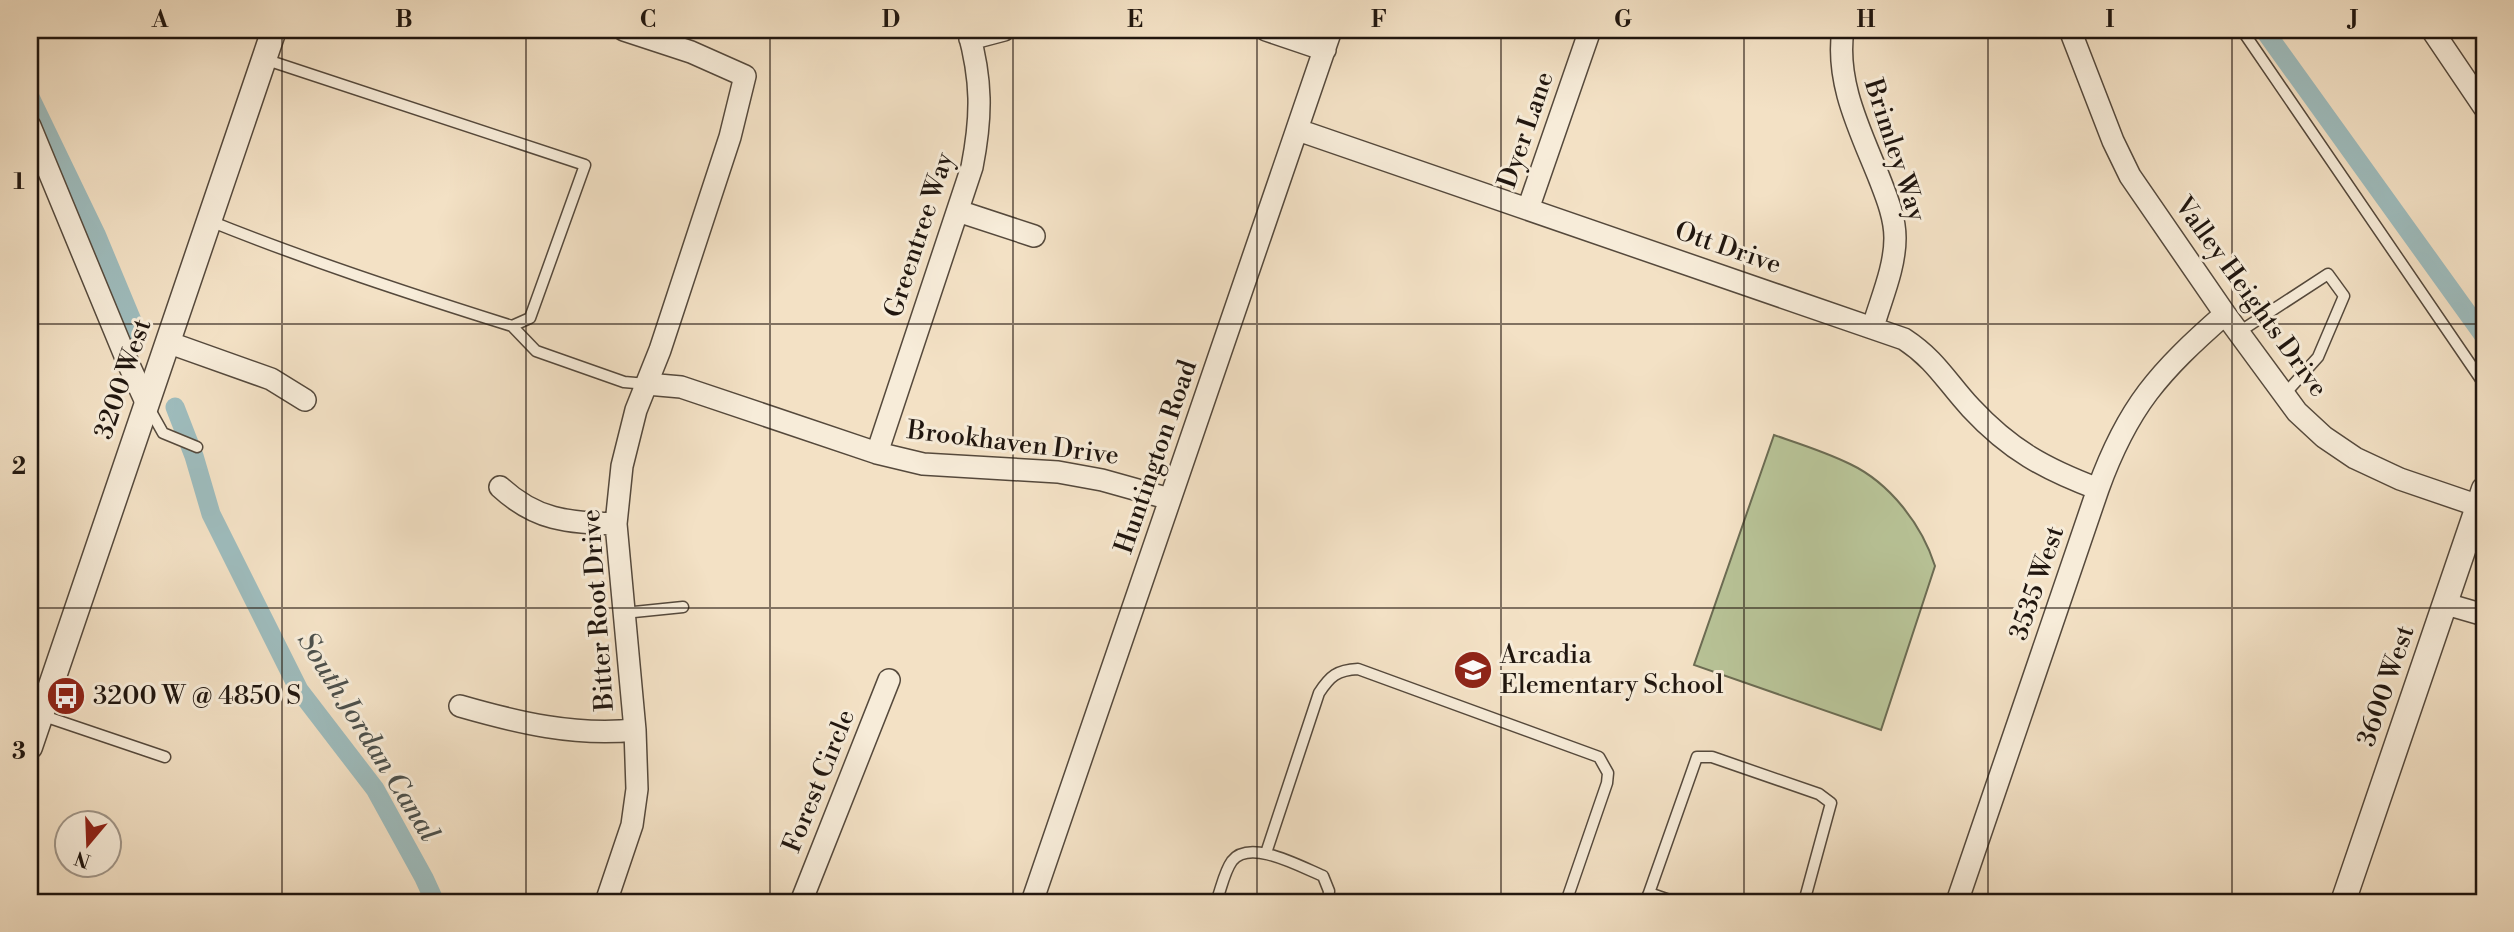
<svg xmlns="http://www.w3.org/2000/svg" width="2514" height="932" viewBox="0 0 2514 932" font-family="'Libre Bodoni',serif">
	<rect width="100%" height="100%" fill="#f3e1c5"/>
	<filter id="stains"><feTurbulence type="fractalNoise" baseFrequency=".00286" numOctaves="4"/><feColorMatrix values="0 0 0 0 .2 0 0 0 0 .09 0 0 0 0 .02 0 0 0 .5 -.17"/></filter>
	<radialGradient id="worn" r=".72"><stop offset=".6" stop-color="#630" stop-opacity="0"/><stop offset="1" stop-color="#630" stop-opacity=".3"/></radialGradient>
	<path fill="#b8c397" stroke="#6c6c53" stroke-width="2" d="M1774,435C1800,444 1826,452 1850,464C1890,483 1922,525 1935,566L1881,730L1694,665Z"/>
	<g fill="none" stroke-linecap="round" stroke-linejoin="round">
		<path stroke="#9ebcbd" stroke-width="19" d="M2264,30L2484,336
			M30,97L96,234L138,335
			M175,407L194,456L211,514L299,690L375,789L424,878L435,902"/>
		<g stroke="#55493c" stroke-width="13">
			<path id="service" d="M2242,30L2484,384
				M210,221C309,261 410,294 512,326L530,318L585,165L264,59
				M512,326L536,351L624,382L647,384
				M2239,332L2328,274L2344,296L2318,357L2284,395
				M149,408L163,433L197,447
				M624,613L683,607
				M41,715L165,757
				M1266,853L1319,693C1330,676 1337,670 1358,669L1599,757L1608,773L1607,783L1566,902
				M1649,893L1697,757H1712L1819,794L1831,803L1804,902
				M1216,902C1221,890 1224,872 1232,861C1250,838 1301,867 1323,876L1329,891L1328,902
				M1645,902L1649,893L1675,902"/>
		</g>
		<g stroke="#55493c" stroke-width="24">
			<path id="minor" d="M1266,30L1325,50
				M1843,30C1835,83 1861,132 1880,180C1887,198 1895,218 1895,238C1895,268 1881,299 1873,327
				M2070,30L2113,141L2130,176L2225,314L2297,412L2324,437L2355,458L2400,479L2479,506
				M2432,30L2484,107
				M970,39L1004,30
				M30,126L128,363L146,402
				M1298,130L1904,339C1936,360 1946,381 1971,408C2010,450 2045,469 2098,489
				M1528,209L1590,30
				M958,211L1034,236
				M167,342L271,379L305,400
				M647,384L681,387L877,453L923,464L1058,472L1102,480L1170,499
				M877,453L972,167C982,116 982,80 968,30
				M500,487C537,521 567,522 616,524
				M2446,604L2484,615
				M460,706C519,723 574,736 635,730
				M606,902L632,825L637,789L635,730L616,524L622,466L636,410L660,350L730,137L745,76L691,52L624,30
				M801,902L889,680
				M1032,902L1331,30
				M1957,902L2098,489C2128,406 2159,372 2225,314"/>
		</g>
		<g stroke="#55493c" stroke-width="27">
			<path id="tertiary" d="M30,747L274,30
				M2343,902L2484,489"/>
		</g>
		<use href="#service" stroke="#f7ecd9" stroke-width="10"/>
		<use href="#minor" stroke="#f7ecd9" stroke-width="21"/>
		<use href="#tertiary" stroke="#f7ecd9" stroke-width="24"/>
	</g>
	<path fill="none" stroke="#20160f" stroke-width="2" stroke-opacity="0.55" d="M282,30V902M526,30V902M770,30V902M1013,30V902M1257,30V902M1501,30V902M1744,30V902M1988,30V902M2232,30V902M30,324H2484M30,608H2484"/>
	<defs>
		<g id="school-disc" transform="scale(2.0125)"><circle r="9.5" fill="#8f2418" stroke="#f7ecd9"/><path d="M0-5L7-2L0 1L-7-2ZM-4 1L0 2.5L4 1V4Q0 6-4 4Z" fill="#fff"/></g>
		<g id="bus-disc" transform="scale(2.0125)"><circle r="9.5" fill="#8f2418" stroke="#f7ecd9"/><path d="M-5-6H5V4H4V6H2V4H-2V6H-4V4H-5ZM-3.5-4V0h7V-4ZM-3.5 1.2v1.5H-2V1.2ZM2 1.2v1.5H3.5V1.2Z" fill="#fff"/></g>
	</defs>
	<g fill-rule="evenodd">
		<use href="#school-disc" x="1473" y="670"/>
		<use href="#bus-disc" x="66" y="696"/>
	</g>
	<g text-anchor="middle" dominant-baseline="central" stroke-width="6" stroke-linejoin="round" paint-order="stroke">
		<g font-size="26" fill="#20160f" stroke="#f7ecd9">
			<text transform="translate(1526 130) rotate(-71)">Dyer Lane</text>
			<text transform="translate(1895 150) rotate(72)">Brimley Way</text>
			<text transform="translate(919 235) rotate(-72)">Greentree Way</text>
			<text transform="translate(1728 248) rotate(19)">Ott Drive</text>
			<text transform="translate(2251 297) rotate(54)">Valley Heights Drive</text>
			<text transform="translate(123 379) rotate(-71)">3200 West</text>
			<text transform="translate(1013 443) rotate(7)">Brookhaven Drive</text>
			<text transform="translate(1156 457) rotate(-71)">Huntington Road</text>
			<text transform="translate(2037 583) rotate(-71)">3535 West</text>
			<text transform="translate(598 610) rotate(-94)">Bitter Root Drive</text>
			<text transform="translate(2386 686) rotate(-71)">3600 West</text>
			<text transform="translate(819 781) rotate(-68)">Forest Circle</text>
		</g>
		<g font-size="26" fill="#20160f" stroke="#f7ecd9" text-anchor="start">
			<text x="1500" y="655">Arcadia<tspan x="1500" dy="30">Elementary School</tspan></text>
			<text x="93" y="696">3200 W @ 4850 S</text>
		</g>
		<g font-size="28" font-style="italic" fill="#4c504c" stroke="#f7ecd9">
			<text transform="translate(368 737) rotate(58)">South Jordan Canal</text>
		</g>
	</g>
	<rect width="2514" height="932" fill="none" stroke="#f3e1c5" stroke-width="77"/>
	<g transform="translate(88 844) rotate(199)"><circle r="33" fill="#f7ecd9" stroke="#a19688" stroke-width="2"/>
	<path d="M0-5L12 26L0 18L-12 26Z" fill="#8f2418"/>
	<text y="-10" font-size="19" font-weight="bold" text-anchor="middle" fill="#20160f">N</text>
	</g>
	<rect x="38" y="38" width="2438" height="856" fill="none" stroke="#20160f" stroke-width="2.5"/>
	<g font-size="23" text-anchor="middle" font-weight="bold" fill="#20160f">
		<text x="160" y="27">A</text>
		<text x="404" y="27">B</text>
		<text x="648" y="27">C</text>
		<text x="891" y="27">D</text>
		<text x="1135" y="27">E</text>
		<text x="1379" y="27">F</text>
		<text x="1623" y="27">G</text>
		<text x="1866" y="27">H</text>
		<text x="2110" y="27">I</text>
		<text x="2354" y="27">J</text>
		<text x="19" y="189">1</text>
		<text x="19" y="474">2</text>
		<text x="19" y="759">3</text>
	</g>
	<rect width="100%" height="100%" filter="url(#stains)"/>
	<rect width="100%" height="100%" fill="url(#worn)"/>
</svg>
